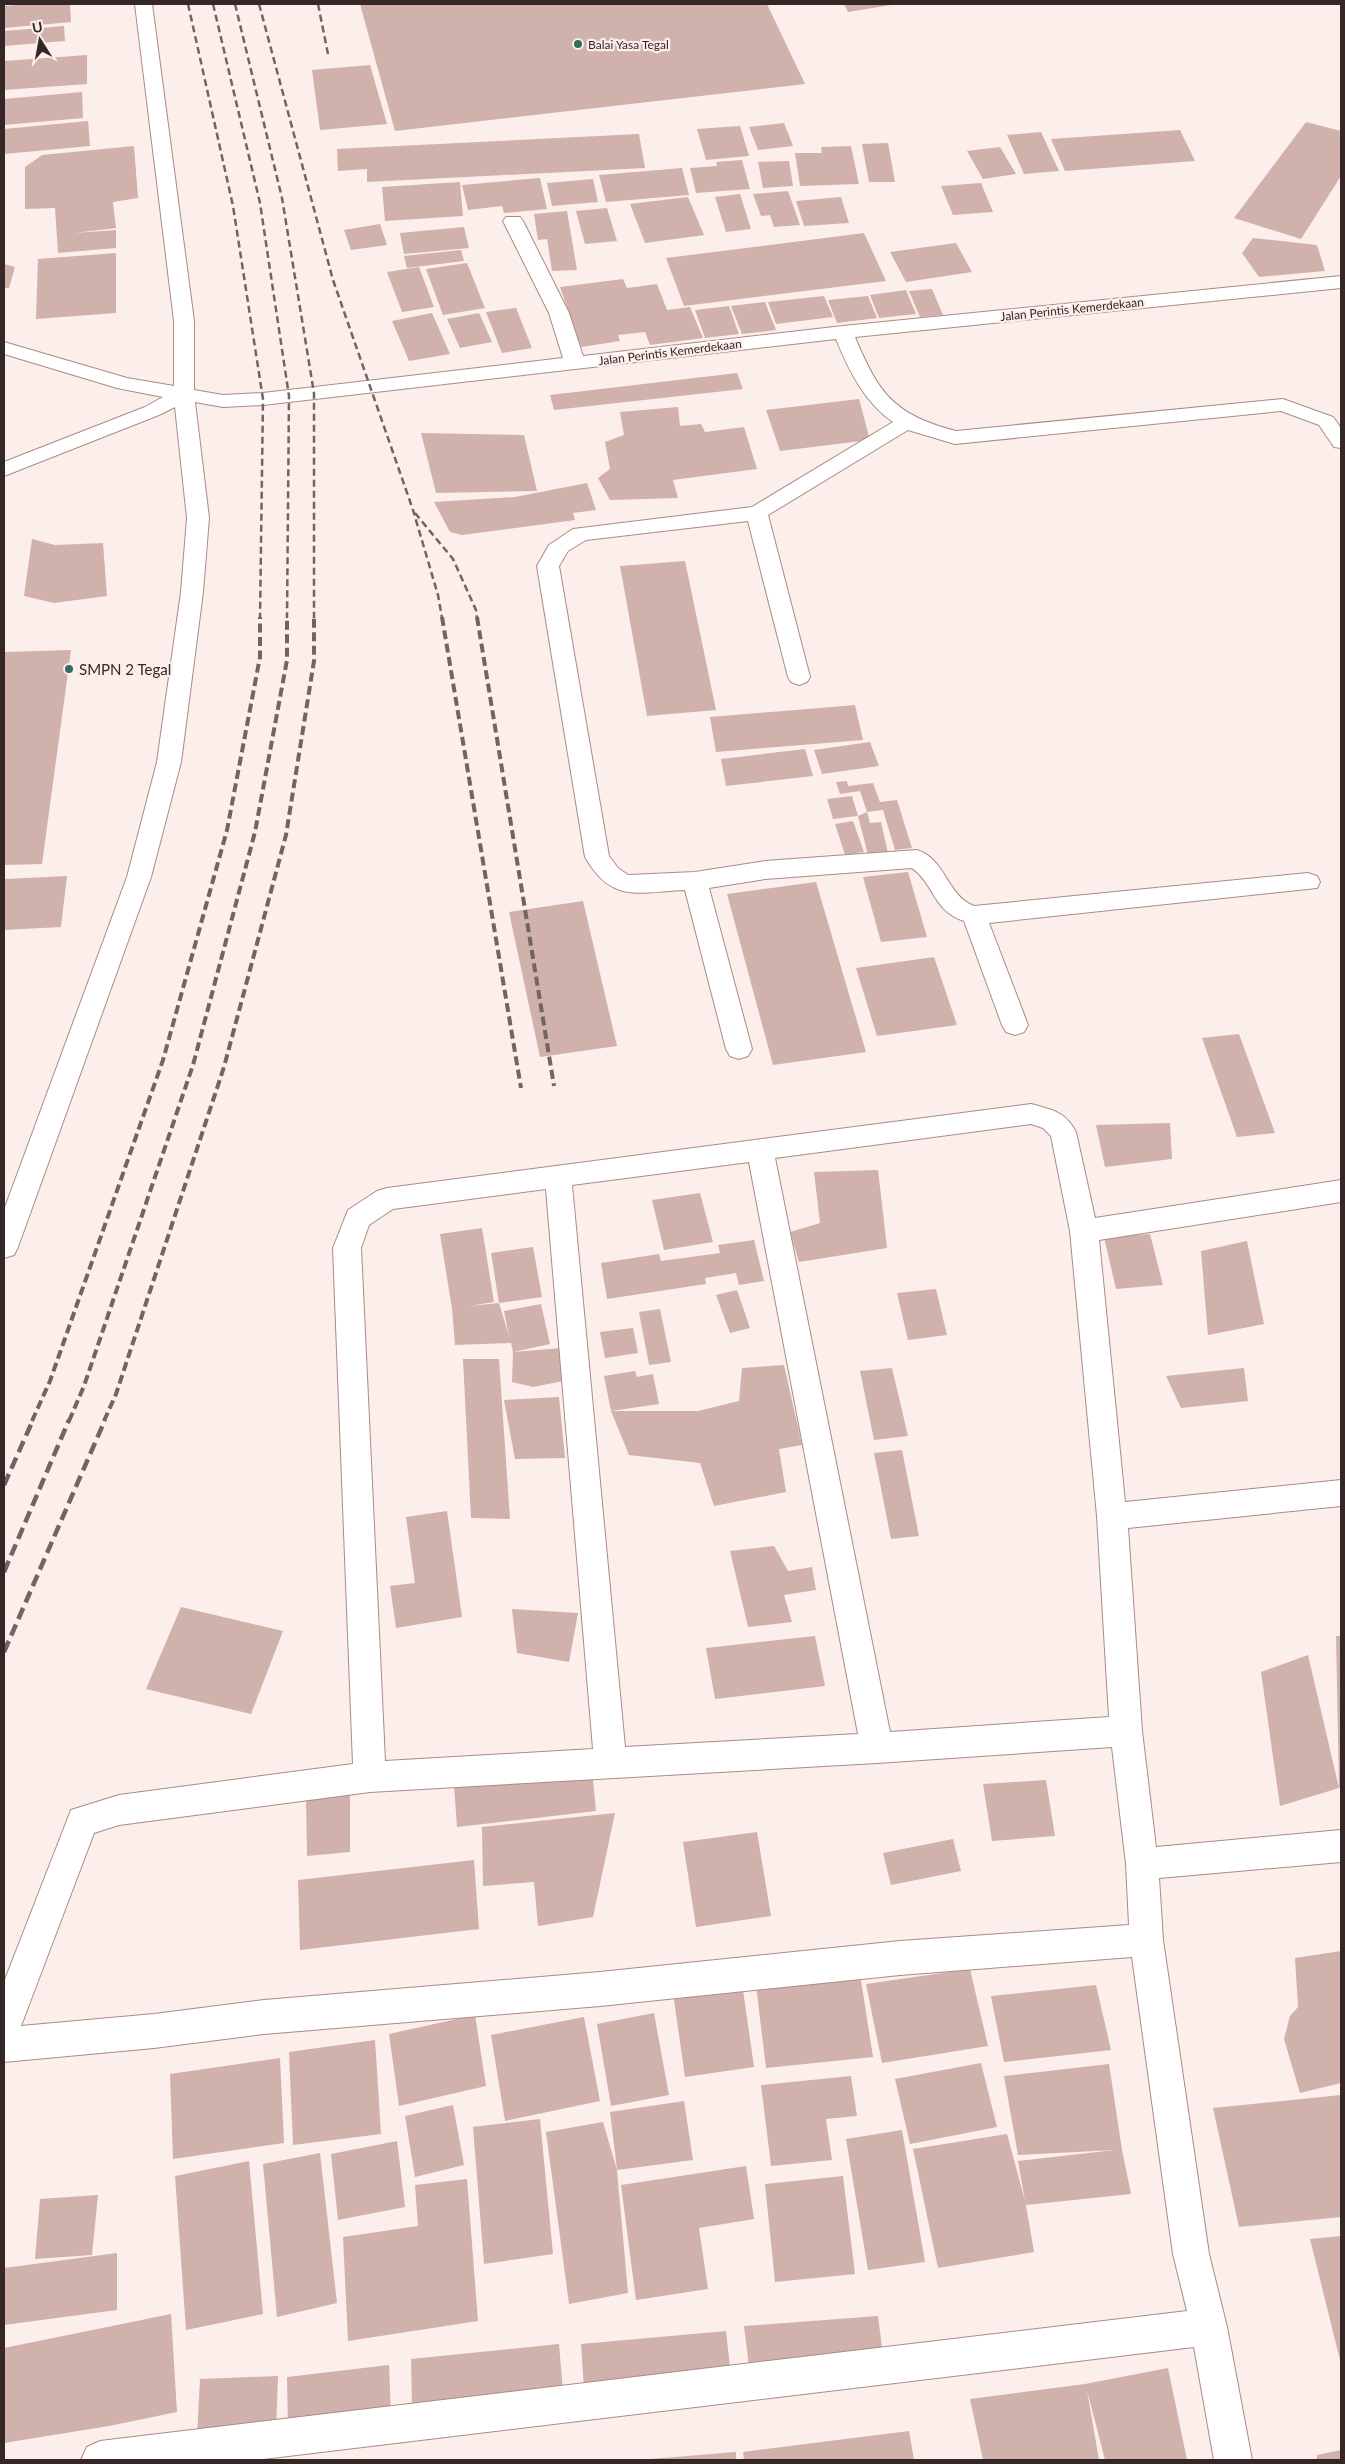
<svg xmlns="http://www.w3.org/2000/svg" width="1345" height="2464" viewBox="0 0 1345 2464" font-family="Lato,sans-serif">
	<rect width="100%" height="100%" fill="#fceeeb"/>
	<path fill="#d1b1ab" d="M27,4H70L71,22L4,28V6Z
		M360,4H767L805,84L395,131Z
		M844,4H891V5L848,12Z
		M64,26L65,41L4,46V31Z
		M87,55V84L4,90V61Z
		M370,65L387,124L320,130L312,70Z
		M82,92L83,118L4,125V99Z
		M88,121L90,146L4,154V129Z
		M1306,122L1341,131V176L1301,239L1234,218Z
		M784,123L793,146L758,150L749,127Z
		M740,126L749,156L706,160L697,129Z
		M1180,130L1195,161L1065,171L1051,139Z
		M1041,132L1059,171L1024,174L1007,135Z
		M639,134L645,168L367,182V169L338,171L337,149Z
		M888,143L895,182H869L862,144Z
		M134,146L138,198L113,202L116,228L74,233L116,230V248L58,253L55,208L25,209V167L42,155Z
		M851,146L859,184L800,186L795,153H822L821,147Z
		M1000,147L1016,174L983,179L967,151Z
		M742,160L750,189L696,193L690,168L717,166L716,162Z
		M789,161L793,186L763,188L758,162Z
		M682,168L689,195L606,202L599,175Z
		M540,178L547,209L504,213L502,206L468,210L462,185Z
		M593,179L598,202L552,206L547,183Z
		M460,182L463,216L385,221L382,187Z
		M981,183L993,212L953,215L941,186Z
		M788,191L800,225L774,227L770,215L761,216L753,194Z
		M740,194L751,229L726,232L715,197Z
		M688,197L704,235L645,243L630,204Z
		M841,197L849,223L804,226L796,201Z
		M607,208L617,241L585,244L576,211Z
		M567,211L577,270L552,271L547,239L538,240L534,214Z
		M380,224L387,245L351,250L344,230Z
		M464,227L469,248L404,254L400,233Z
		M864,233L886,281L684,306L666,258Z
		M1253,238L1317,245L1325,271L1259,277L1242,253Z
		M956,243L972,272L906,282L890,252Z
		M461,250L464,261L407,268L404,256Z
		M116,253V313L36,319L38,259Z
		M467,263L485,308L443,315L426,269Z
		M4,264L15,267L9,288H4Z
		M419,267L434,307L402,312L387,272Z
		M623,279L627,288L657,284L667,310L690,307L703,338L650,345L645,332L618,335L620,341L581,347L560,287Z
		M932,289L943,315L920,317L909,291Z
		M906,290L916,314L879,318L870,295Z
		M824,296L833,317L776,324L768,302Z
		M868,296L877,318L837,323L828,300Z
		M765,302L776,330L742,334L731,306Z
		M729,306L739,334L705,338L695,310Z
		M516,308L532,348L502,353L486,312Z
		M432,313L450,354L409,361L392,321Z
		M479,313L492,342L460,348L447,319Z
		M737,373L743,389L554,410L550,395Z
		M859,399L870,440L780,451L766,410Z
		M678,407L680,426L701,424L705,432L744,427L757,469L673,480L678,498L610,500L598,478L610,469L605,442L624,435L620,412Z
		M421,433L524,435L537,491L436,493Z
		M587,483L596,510L573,513L575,520L462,535L450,532L434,502L515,497Z
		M32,539L55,545L103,543L107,596L54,603L24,596Z
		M685,561L716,710L647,716L620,566Z
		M71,650L42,864L4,865V652Z
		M855,705L863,740L716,752L710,717Z
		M870,742L879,766L822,774L814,750Z
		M805,749L813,776L726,786L721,759Z
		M847,781L848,786L873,783L880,802L897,800L912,848L895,850L883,810L867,812L860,791L840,794L836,782Z
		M852,796L858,816L833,819L827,799Z
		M867,812L870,823L881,822L888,853L868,855L858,816Z
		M853,821L864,852L845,855L835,824Z
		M908,872L927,937L881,942L863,877Z
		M67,876L61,927L4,930V879Z
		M816,882L866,1052L773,1065L727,894Z
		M583,901L617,1046L540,1057L509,912Z
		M934,957L957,1025L877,1036L856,968Z
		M1239,1034L1275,1133L1237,1137L1202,1038Z
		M1170,1123L1172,1159L1105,1167L1096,1125Z
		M878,1170L887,1248L799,1262L790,1232L820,1223L814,1172Z
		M700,1193L713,1242L664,1250L652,1200Z
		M482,1228L494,1302L470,1306L499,1303L509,1336L504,1311L541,1304L550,1344L513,1352L511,1343L455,1345L452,1309L440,1234Z
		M1150,1234L1163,1285L1116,1289L1104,1237Z
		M754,1240L764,1281L739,1285L736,1273L705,1278L706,1284L607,1299L601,1263L659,1254L661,1261L720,1253L718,1245Z
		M1247,1241L1264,1324L1208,1335L1201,1251Z
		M533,1247L542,1297L499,1303L491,1253Z
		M936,1289L947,1335L908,1340L897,1293Z
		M737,1290L750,1328L730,1333L716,1295Z
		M660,1309L671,1362L649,1365L639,1312Z
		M633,1328L638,1353L605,1358L600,1332Z
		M563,1348L568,1380L533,1387L512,1382L513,1352Z
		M463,1359H499L510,1519L471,1518Z
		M784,1365L802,1445L779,1449L786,1492L714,1506L700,1463L629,1455L611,1411H698L739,1401L742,1368Z
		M892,1368L908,1436L874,1440L860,1371Z
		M1244,1368L1248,1401L1181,1408L1166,1376Z
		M635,1371L637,1377L653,1374L659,1404L611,1411L604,1376Z
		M559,1397L565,1458L515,1459L504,1400Z
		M902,1450L919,1536L891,1539L874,1453Z
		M447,1511L462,1617L396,1628L390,1586L415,1583L406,1517Z
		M774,1546L788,1571L812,1567L816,1590L784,1595L792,1622L748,1627L730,1551Z
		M181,1607L283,1631L251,1714L146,1689Z
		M512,1609L578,1613L569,1662L517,1653Z
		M815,1636L825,1686L715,1699L706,1648Z
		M1336,1636H1341V1787L1339,1788Z
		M1308,1655L1339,1788L1280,1806L1261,1672Z
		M592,1769L596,1811L457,1827L454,1785Z
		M1046,1780L1055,1836L992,1841L983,1784Z
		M350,1792V1852L307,1856L306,1797Z
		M615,1813L593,1917L538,1926L534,1882L483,1886L482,1827Z
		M757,1832L771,1916L696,1927L683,1842Z
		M953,1839L961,1871L891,1885L883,1853Z
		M474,1860L479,1929L300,1950L298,1880Z
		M1341,1951V2083L1300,2093L1284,2039L1290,2016L1298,2007L1295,1958Z
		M970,1969L988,2046L882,2063L866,1984Z
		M860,1974L873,2057L766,2068L756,1985Z
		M742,1983L754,2067L685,2077L673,1993Z
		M1096,1985L1111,2050L1004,2062L991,1996Z
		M654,2013L669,2095L611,2106L597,2024Z
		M475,2015L486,2086L399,2106L389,2034Z
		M584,2017L600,2101L505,2121L491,2035Z
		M375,2040L381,2134L293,2145L289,2052Z
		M280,2058L284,2143L173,2159L170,2074Z
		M981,2063L997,2127L910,2144L895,2079Z
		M1109,2064L1122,2150L1131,2194L1026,2205L1034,2252L938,2268L913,2149L1007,2134L1025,2201L1018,2161L1115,2150L1018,2155L1004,2076Z
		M851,2076L857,2116L826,2119L832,2160L771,2166L761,2085Z
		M1341,2095V2217L1239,2227L1213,2108Z
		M684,2101L693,2160L617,2170L610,2112Z
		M453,2105L464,2165L415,2177L405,2116Z
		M540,2119L553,2254L484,2264L473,2127Z
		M603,2122L617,2170L628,2293L569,2304L546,2132Z
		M902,2130L925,2262L868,2270L846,2139Z
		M397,2141L405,2207L338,2220L331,2154Z
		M320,2153L337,2303L277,2317L263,2164Z
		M249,2161L263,2314L186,2330L175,2176Z
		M746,2166L754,2219L699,2228L708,2289L636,2300L621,2185Z
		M843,2176L855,2274L775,2282L765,2184Z
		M467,2179L478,2321L348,2341L343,2237L418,2226L415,2185Z
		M98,2195L92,2255L35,2259L40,2199Z
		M1341,2236V2364L1310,2239Z
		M117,2253V2310L4,2325V2268Z
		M171,2314L177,2412L109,2426L4,2443V2348Z
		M878,2316L883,2355L749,2366L744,2326Z
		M726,2331L731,2376L584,2390L581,2344Z
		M559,2344L563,2392L412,2408L411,2359Z
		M389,2365L391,2416L288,2428L287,2377Z
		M1168,2368L1187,2460H1105L1087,2390L1099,2460H983L970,2399L1085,2384Z
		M278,2376L276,2431L197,2436L200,2379Z
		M909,2431L914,2460H744L743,2452Z
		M1341,2450V2460H1317V2455Z
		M736,2452V2460H651V2459Z"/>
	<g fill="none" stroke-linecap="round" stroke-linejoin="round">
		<g stroke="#aa8b86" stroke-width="2">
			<path id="minor" d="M135,4H152L194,321V390L223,395L263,393L563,358L549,313L503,221L506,217H520L523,221L569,313L583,356L843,326L1341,276V288L855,337C879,395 895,415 956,431L1283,399L1333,417L1341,428V448L1334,447L1319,425L1281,411L955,444L908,430L768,515L810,677L807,682L799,685L791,682L788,677L748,521L586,540L568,551L559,566L609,856L618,868L628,875L695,872L765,861L917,850C946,859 947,896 974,906L1308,873L1317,876L1320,882L1317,888L989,923L1028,1025L1024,1032L1015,1035L1006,1032L1002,1025L964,921C933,911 935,885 912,868L765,879L709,888L752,1049L748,1056L739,1059L730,1056L726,1049L685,890C638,892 612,904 585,857L537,566L549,545L573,529L752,507L893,422C865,403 848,369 836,339L263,405L223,407L195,402L209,518L203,592L181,762L151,877L18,1247L14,1255L4,1258V1210L127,877L157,762L181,592L187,518L175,407L159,415L4,476V462L145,407L163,397L117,388L4,354V342L127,378L174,386V321Z
				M1031,1104C1052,1110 1065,1111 1076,1132L1095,1218L1341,1180V1202L1099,1240L1125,1502L1341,1480V1506L1128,1528L1142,1731L1156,1847L1341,1830V1862L1159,1878L1163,1940L1209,2254L1227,2327L1252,2460H1214L1194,2347L255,2460H81L87,2447L100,2441L1187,2311L1173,2254L1132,1957L900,1975L600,2006L264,2034L154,2048L4,2062V1982L71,1810L119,1795L353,1764L333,1248L348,1210L377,1191L387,1188ZM1031,1124L1043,1128L1051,1136L1070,1231L1097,1516L1109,1717L890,1732L775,1158ZM749,1162L858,1734L625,1747L572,1185ZM546,1189L593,1749L385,1761L361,1248L369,1225L393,1209ZM1112,1747L1126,1864L1129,1925L900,1941L600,1972L264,2000L154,2014L21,2026L94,1833L119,1825L370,1792L877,1763Z"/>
		</g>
		<use href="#minor" fill="#fff" fill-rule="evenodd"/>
		<path stroke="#716462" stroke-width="2.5" stroke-dasharray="7 4" stroke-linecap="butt" d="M188,4L233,206L263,399L260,618
			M213,4L260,203L289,396L287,618
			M235,4L282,198L314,393V618
			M259,4L333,280L413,510L438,595L442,618
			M318,4L328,54
			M415,513L453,559L476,610L477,618"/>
		<path stroke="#716462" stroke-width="4" stroke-dasharray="9 4.5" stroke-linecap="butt" d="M442,617L521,1088
			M477,617L554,1086
			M32,1421L50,1381L163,1060L227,830L260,657V617
			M69,1421L84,1386L193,1065L255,832L287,660V617
			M104,1421L116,1394L224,1067L286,835L314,661V617"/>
		<path stroke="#716462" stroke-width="4.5" stroke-dasharray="12 6" stroke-linecap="butt" d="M4,1485L33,1420
			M4,1572L69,1420
			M4,1652L105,1420"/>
	</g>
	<g fill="#2f6e5c" stroke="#fceeeb" stroke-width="2">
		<circle cx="578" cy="44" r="5"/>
		<circle cx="69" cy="669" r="5"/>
	</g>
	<g text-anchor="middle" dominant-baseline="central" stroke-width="4.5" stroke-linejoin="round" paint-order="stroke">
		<g font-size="12" fill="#342725" stroke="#fceeeb" text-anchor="start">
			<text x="588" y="44">Balai Yasa Tegal</text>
		</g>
		<g font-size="12" fill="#342725" stroke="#fceeeb">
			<text transform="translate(1072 309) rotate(-6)">Jalan Perintis Kemerdekaan</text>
			<text transform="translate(670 352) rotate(-7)">Jalan Perintis Kemerdekaan</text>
		</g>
		<g font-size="15" fill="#342725" stroke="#fceeeb" text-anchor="start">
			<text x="79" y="669">SMPN 2 Tegal</text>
		</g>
	</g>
	<rect width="1345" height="2464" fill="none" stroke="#342725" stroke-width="10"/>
	<g transform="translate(40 40) rotate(349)" stroke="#fceeeb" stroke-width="4" paint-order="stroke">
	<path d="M0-4L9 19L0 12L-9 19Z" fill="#342725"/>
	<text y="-8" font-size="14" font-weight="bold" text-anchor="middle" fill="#342725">U</text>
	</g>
</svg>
